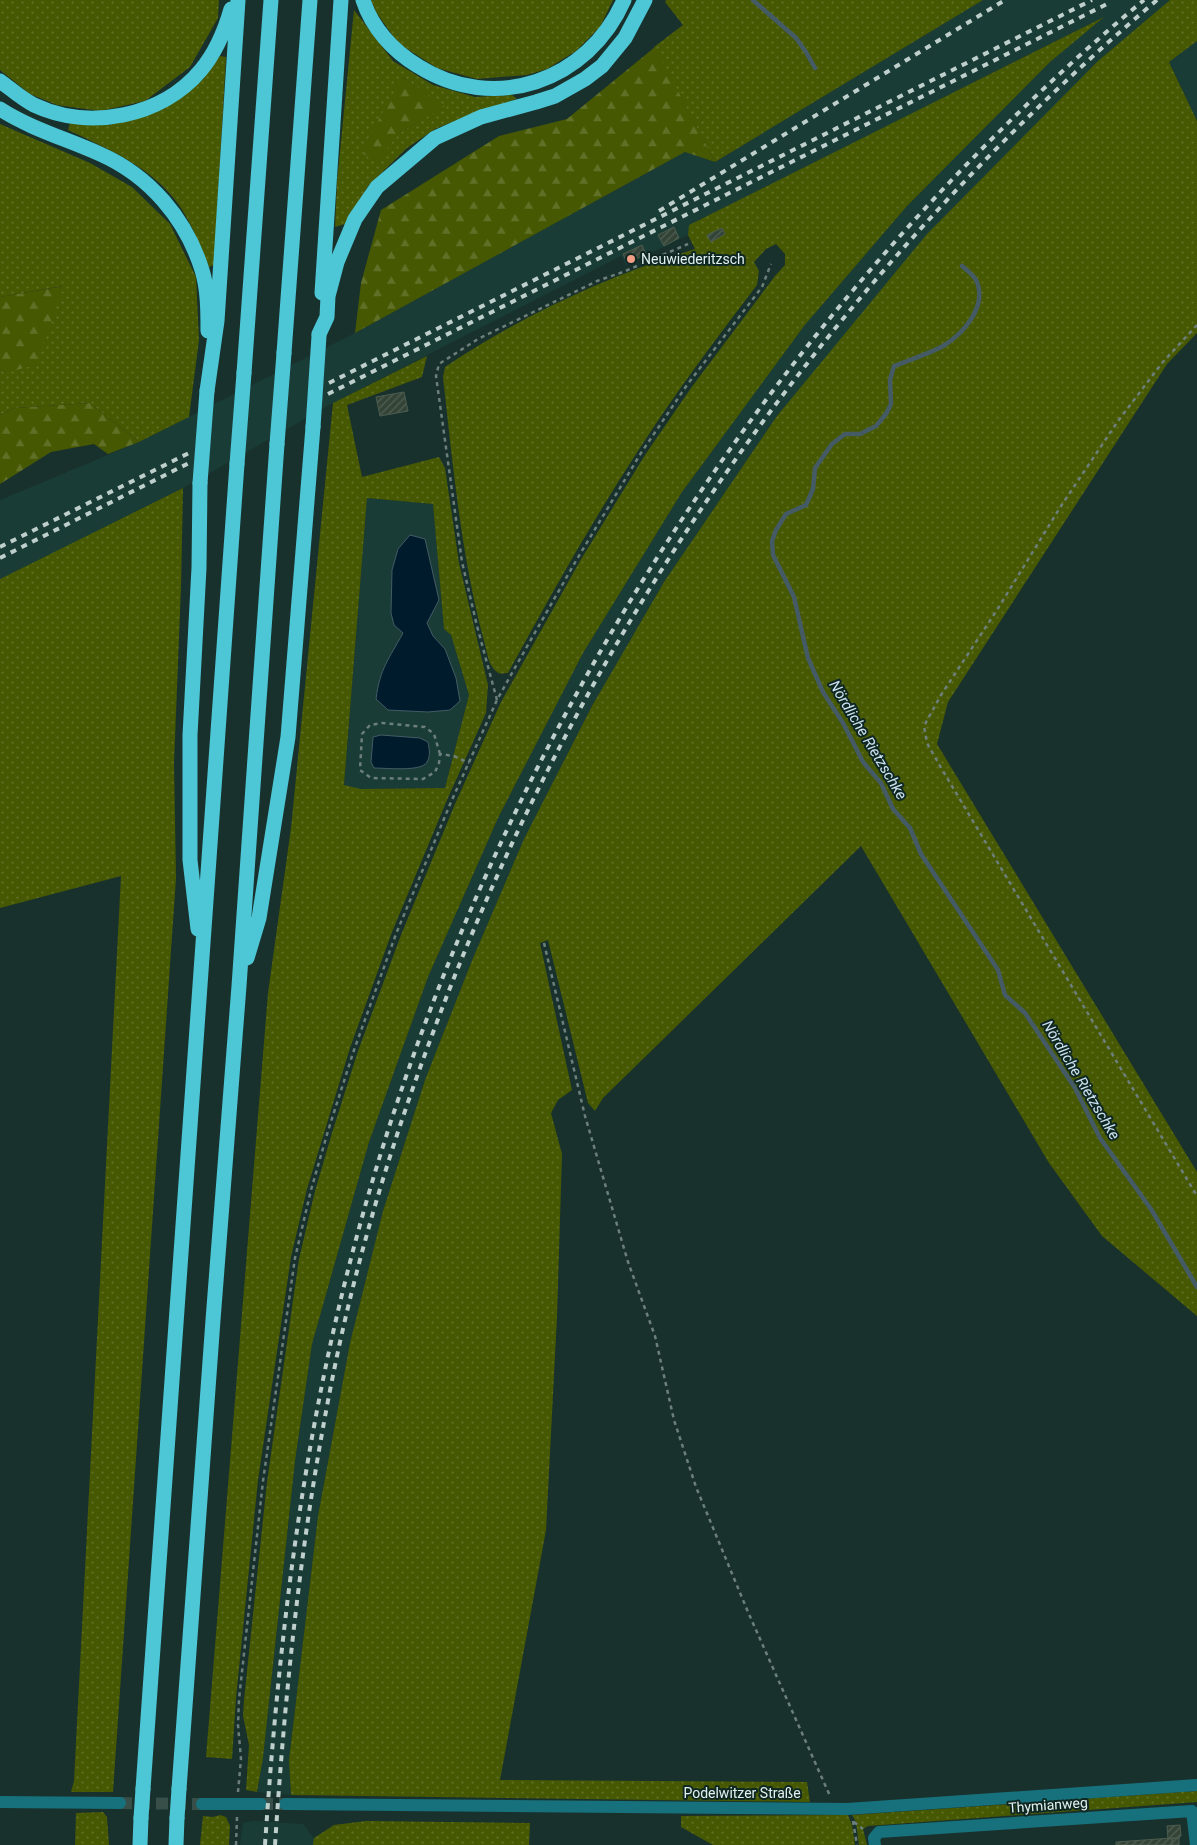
<svg xmlns="http://www.w3.org/2000/svg" width="1197" height="1845" viewBox="0 0 1197 1845" font-family="Roboto,sans-serif">
	<defs>
		<pattern id="grass-dots" width="8" height="8" patternUnits="userSpaceOnUse" patternTransform="scale(1.25)"><rect width="8" height="8" fill="#465802"/><path d="M2 2h.1M6 6h.1" fill="none" stroke="#617027" stroke-width="1.8" stroke-linecap="round"/></pattern>
		<pattern id="forest-firs" width="22" height="20" patternUnits="userSpaceOnUse" patternTransform="scale(1.25)"><rect width="22" height="20" fill="#465802"/><path d="M5 1l3.5 6h-7zM16 11l3.5 6h-7z" fill="#617027"/></pattern>
		<pattern id="building-hatch" width="6" height="6" patternUnits="userSpaceOnUse" patternTransform="scale(1.25)"><rect width="6" height="6" fill="#334437"/><path d="M-1 1l2-2M0 6l6-6M5 7l2-2" fill="none" stroke="#505f54"/></pattern>
	</defs>
	<rect width="100%" height="100%" fill="#19312c"/>
	<path fill="#1a3c36" d="M983,0H1170L1098,61L777,416L664,582L592,706L524,839L473,958L425,1080L383,1211L350,1343L318,1516L289,1760L291,1795L257,1792L263,1758L295,1461L312,1344L369,1142L428,977L498,818L583,653L682,492L804,326L907,206L1050,62L1102,18L689,225L688,235L626,265L621,256L333,403L183,488L0,579V500L139,442L355,333L685,152L715,162Z
		M1197,41V121L1169,61Z
		M367,498L433,504L444,629L451,635L469,695L445,788L361,789L344,786Z
		M253,1821L303,1824L314,1838L313,1845H240L243,1823Z"/>
	<path fill="url(#grass-dots)" fill-rule="evenodd" d="M0,0H219L218,18L190,67L145,101L100,111L57,105L30,94L0,70Z
		M371,0H613L600,27L576,51L547,69L527,75L477,79L437,68L398,43L376,12Z
		M666,0H983L715,162L654,47L683,25L665,2Z
		M1170,0H1197V41L1169,62L1197,121V333L1167,364L948,702L937,744L1197,1172V1316L1102,1236L1049,1163L861,846L603,1098L595,1111L588,1103L548,940L540,943L572,1090L558,1100L551,1113L562,1154L557,1317L546,1530L500,1780L807,1782L810,1802L291,1795L289,1760L318,1516L350,1343L383,1211L425,1080L473,958L524,839L592,706L664,582L777,416L927,234L1098,61Z
		M354,10L393,61L433,85L475,97L512,95L517,99L479,111L435,129L407,148L368,186L345,224L335,227L337,182ZM402,77L444,106L399,133Z
		M1104,17L1050,62L907,206L804,326L682,492L583,653L498,818L428,977L369,1142L312,1344L295,1461L263,1758L257,1792L246,1790L249,1745L243,1716L244,1700L267,1482L299,1259L315,1191L332,1133L358,1051L401,935L455,804L501,702L580,561L645,455L691,388L775,276L785,265V254L776,244L766,249L754,262L759,271L757,285C716,339 675,393 638,451C591,523 549,598 508,673C504,673 500,675 497,672C488,666 487,651 484,641C461,555 453,466 443,377L445,367C521,316 607,276 695,249L688,235L689,225Z
		M220,56L226,57L214,265L209,267C200,246 192,224 179,205C152,167 108,149 68,130L70,123L108,125L160,110L203,79Z
		M0,124L90,163L132,187L170,224L196,277L199,340L189,417L139,442L90,403L15,408L0,415V369L6,373L63,286L0,297Z
		M427,356L422,377L347,405L362,477L439,457L445,468L459,563L488,685L486,713L447,800L392,932L350,1048L307,1189L291,1257L258,1480L236,1698L232,1759L206,1757L268,993L291,828L333,403ZM367,498L433,504L444,629L451,635L469,695L445,788L361,789L344,785Z
		M183,488L181,587L174,763L176,878L113,1792H71L74,1781L121,876L0,908V579Z
		M1197,1791V1802L868,1826L863,1829L867,1845H859L856,1822L852,1815Z
		M103,1812L107,1817L109,1845H75L76,1813Z
		M220,1815L226,1817L230,1826L229,1845H200L203,1816L213,1817Z
		M848,1815L852,1825L855,1845H713L681,1827V1816Z
		M366,1821L530,1823L529,1845H313L314,1838L334,1825Z"/>
	<path fill="url(#forest-firs)" d="M655,47L715,162L685,152L355,333L361,283L381,210L499,136L567,119Z
		M402,77L445,106L399,133L376,163L361,152Z
		M64,286L35,365L6,373L0,369V297Z
		M90,403L139,442L108,454L94,444L51,452L0,484V415L15,408Z"/>
	<path fill="#001b2b" stroke="#445b66" d="M410,535L425,539L439,600L427,623L433,636L445,649L456,678L460,701L450,710L428,712L388,710L376,699C380,668 389,659 403,633L394,625L391,613L392,570L398,549Z
		M381,735L420,738L428,742C429,749 431,755 427,762C422,772 386,768 374,768L371,762L373,737Z"/>
	<g fill="none" stroke-linecap="round" stroke-linejoin="round">
		<path stroke="#445b66" stroke-width="4.5" d="M753,0L796,38L806,52L815,68
			M962,266C967,270 975,276 977,282C987,307 963,334 943,346C928,354 910,360 894,366L890,380L891,404L886,414L876,426L860,434H845L832,444L815,468L813,489L806,505L786,514L776,530L772,541L773,555L794,597L808,658L823,692L843,723L863,762L881,783L893,809L910,828L921,854L998,970L1005,995L1025,1013L1075,1088L1100,1138L1151,1209L1197,1287"/>
	</g>
	<path fill="url(#building-hatch)" stroke="#4c5d4f" d="M674,227L679,238L664,246L658,235Z
		M722,228L725,234L711,242L707,235Z
		M642,245L646,254L627,263L623,254Z
		M404,392L408,411L380,416L376,397Z
		M1180,1825L1181,1836L1179,1838L1168,1839L1167,1826Z
		M1172,1838V1845H1116V1842Z
		M1172,1838H1179V1845H1172Z"/>
	<g fill="none" stroke-linecap="round" stroke-linejoin="round">
		<path stroke="#374e49" stroke-width="12" stroke-dasharray="12 6" stroke-linecap="butt" d="M120,1803L202,1804
			M261,1804H285"/>
		<path stroke="#6c7f7b" stroke-width="2.5" stroke-dasharray="4 4" stroke-linecap="butt" d="M1197,325L1162,363L1118,421L1061,506L997,610L941,695L924,726L927,743L940,766L1197,1196
			M497,700L477,626L462,562L436,376L439,364L478,339L597,281L623,272L688,244
			M440,754L434,734L425,727L382,723L370,725L362,734L360,770L371,778L423,779L435,772L439,763L440,754L454,756L469,763
			M544,943L585,1116L628,1262L655,1336L674,1420L696,1487L748,1612L830,1796
			M238,1792L241,1759L238,1725L239,1699L263,1481L295,1258L311,1190L328,1131L354,1050L396,934L451,802L497,700L521,657L577,559L641,453L687,385L762,287L771,264
			M853,1821L857,1845
			M854,1822L863,1829
			M236,1845L237,1817"/>
		<path stroke="#16717c" stroke-width="12" d="M875,1845L874,1838L879,1832L1192,1811L1196,1845"/>
		<path stroke="#16717c" stroke-width="12" d="M0,1802L120,1803
			M202,1804H261
			M285,1804L847,1809L1197,1785"/>
		<path stroke="#4dc6d6" stroke-width="15" d="M363,0C372,28 393,51 418,66C494,114 588,82 624,0
			M0,81C11,89 22,99 34,105C89,131 162,117 201,70C216,52 225,30 231,9
			M0,109C31,129 67,139 100,154C150,176 186,219 202,270C208,289 208,312 208,331
			M322,293L341,0
			M319,334L327,317L328,296L337,262L355,219L377,187L435,138L481,117L536,102L555,96L585,79L602,66L625,38L645,0
			M284,353L310,0
			M244,373L271,0
			M207,391L217,321L238,0
			M198,929L190,860V735L199,568L200,483
			M247,958L259,918L288,737L313,427
			M143,1789L237,464
			M179,1789L213,1320L239,986L277,444
			M140,1845L141,1818
			M176,1845L177,1818"/>
		<path stroke="#bfcfcc" stroke-width="4" stroke-dasharray="6 6" stroke-linecap="butt" d="M659,211L1005,0
			M329,383L1092,0
			M328,394L1107,4
			M0,547L191,452
			M0,558L191,462
			M265,1845C278,1651 300,1459 348,1270C471,784 758,321 1144,0
			M275,1845C286,1676 304,1508 340,1342C363,1238 394,1137 431,1038C579,635 830,277 1157,0"/>
		<path stroke="#4dc6d6" stroke-width="15" d="M313,427L319,336
			M277,444L284,353
			M237,464L244,373
			M200,483L207,391
			M141,1818L143,1789
			M177,1818L179,1789"/>
	</g>
	<circle fill="#f39f86" stroke="#0f2722" stroke-width="2" cx="631" cy="259" r="5"/>
	<g text-anchor="middle" dominant-baseline="central" stroke-width="4" stroke-linejoin="round" paint-order="stroke">
		<g font-size="14" fill="#e3f1ee" stroke="#0f2722" text-anchor="start">
			<text x="641" y="259">Neuwiederitzsch</text>
		</g>
		<g font-size="14" fill="#e3f1ee" stroke="#0f2722">
			<text x="742" y="1793">Podelwitzer Straße</text>
			<text transform="translate(1048 1805) rotate(-4)">Thymianweg</text>
		</g>
		<g font-size="15" font-style="italic" fill="#cde2f0" stroke="#0f2722">
			<text transform="translate(868 740) rotate(59)">Nördliche Rietzschke</text>
			<text transform="translate(1081 1080) rotate(59)">Nördliche Rietzschke</text>
		</g>
	</g>
</svg>
